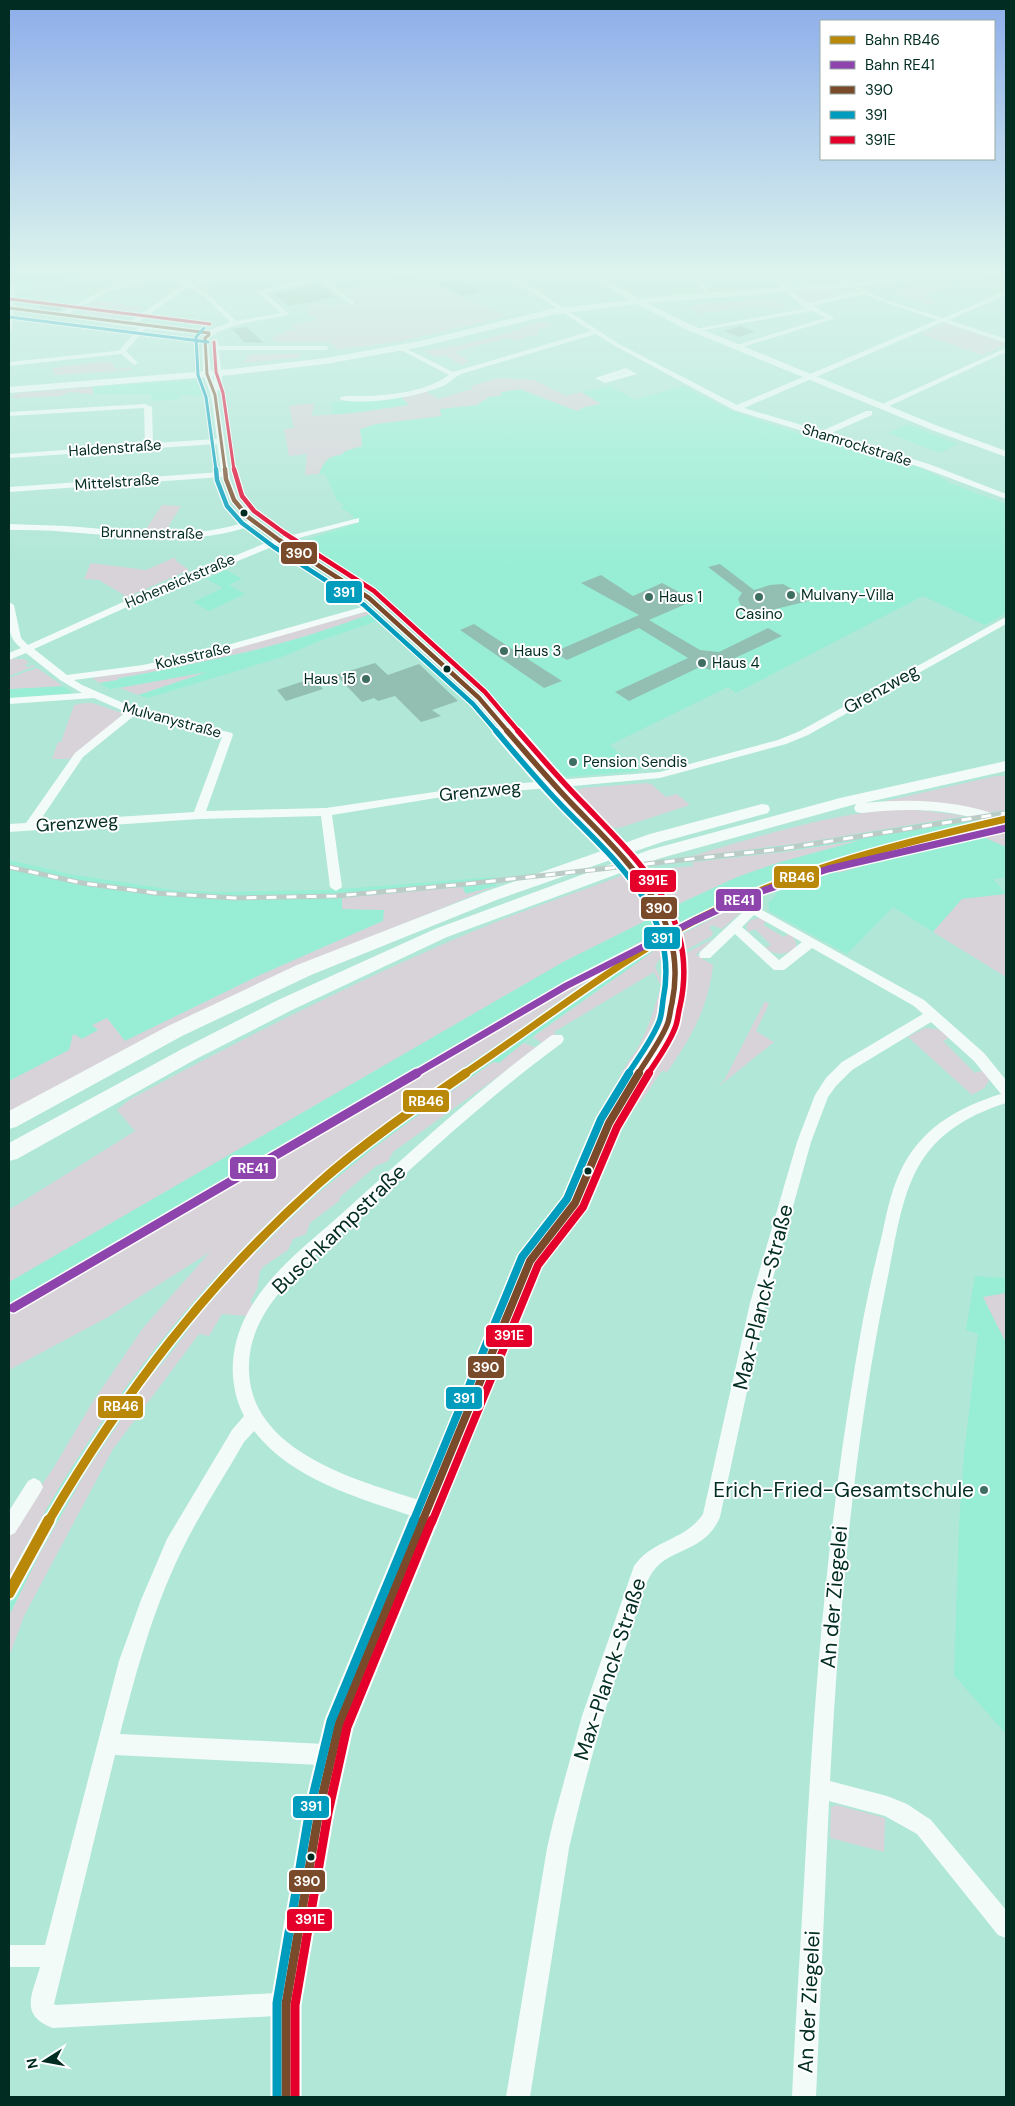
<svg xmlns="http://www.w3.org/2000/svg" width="1015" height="2106" viewBox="0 0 1015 2106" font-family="'DM Sans',sans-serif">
	<rect width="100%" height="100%" fill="#b1e7d7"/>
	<path fill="#98eed4" d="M9,270H122L51,282V286L31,288L30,293H34V301L44,303L39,306L22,304H9Z
		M194,380L200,382L202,396L181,395V399L151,401V394H93V387Z
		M610,386L635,400L683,386L731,411L813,438L916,466L946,480L947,482L1006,504V613L985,625L923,596L736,693L728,687L610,745L639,771L565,777L559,776L486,691L381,601L384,598L296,543L358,523L351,514L340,507L344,505L337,500L325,474H319L324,461L333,455H340L363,440L359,430L376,424L441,415L439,409L477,405L489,397L501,396V392L517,389L577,411L585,407L601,404L581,392Z
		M399,395L409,405L333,415L331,402L362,401Z
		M907,424L958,444L940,453L888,433Z
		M226,570L242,579L229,585L245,594L209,611L193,602L223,588L207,579Z
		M375,612L383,619L322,640L282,657L148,698L138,695L201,674L110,689L99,683L257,650L307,636Z
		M63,686L73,693L9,698V689Z
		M962,817L992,825L975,830L977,834L1006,847V877L993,879L1006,894L962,899L933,932L893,907L847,954L769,911V905L767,904L776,895V891L737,906L662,945L644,959L593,993L523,1043L507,1058L499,1063L493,1062L377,1145L306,1204L256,1254L253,1251L237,1267L240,1269L230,1279L147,1381L65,1507L9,1616V1578L32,1533L70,1471L125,1389L160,1342L214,1279L320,1175L397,1114L628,954L694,916L658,932L469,1037L9,1306V1282L563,962L601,942L737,877L780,862L854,842L711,860L692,862L690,858Z
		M9,860L74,875L174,890L217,892L329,890L494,877L496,886L466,894L462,887L342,898V909L385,910L383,921L260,975L125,1041L107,1018L93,1026L98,1030L82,1039L75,1034L69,1050L9,1081Z
		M975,1276L1006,1278V1734L954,1675L959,1525L964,1455L978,1334L966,1330Z"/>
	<path fill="#d8d3d8" d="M408,273L507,316L403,341L337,350L329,342H276V340H269L276,335L285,334L283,332L296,329L292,325L317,320L306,311L311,310L307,306L308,305L323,302L330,307L353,302L340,292Z
		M1000,275L1006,277V280L982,289L957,281L943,285L949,287L924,297L936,301L929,305L898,294L892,289Z
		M847,289L859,293L809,304L796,294L798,292Z
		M768,300H773L786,307L774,309L767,305L700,313L689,307L710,303Z
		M97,301L142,307C123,322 107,316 83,313L82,310Z
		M544,321L552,326L538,329L540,331L536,332L539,335L520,338L526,339L519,340L521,342L507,338L455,352L469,361L461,365L444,355L436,357L424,351L466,344L523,329L521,327Z
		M945,323L1006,343V344L982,355L920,334Z
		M255,354H300V357L244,363L248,356Z
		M103,362L111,363L117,370L130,367L132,370L55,375L53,368Z
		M500,378L534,380L566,396L581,392L601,404L585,407L577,411L521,389L501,392V396L489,397L477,405L439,409L442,416L376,424L360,429L362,446L345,451L341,455C327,456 324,462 319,474L305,475L307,454L289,456L284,429L294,428L289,406L314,403L312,416L355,413L409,405L399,395L423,390L438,399L472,389L471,386Z
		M93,387V394L69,392L60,396L12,398L14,395L19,393Z
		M162,505L181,506L166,530L146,529Z
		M176,557L175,560L189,570L127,597L99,580L84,579L91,563L146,570Z
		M373,610L375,612C291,645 206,662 118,678V680L99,683L92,678L180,662Z
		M11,659H24L29,662L25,665L27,667L33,665L35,666L9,676V660Z
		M37,668L63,686L9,689V678Z
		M207,672L138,695L120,688Z
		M84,703H92L122,713L118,720L70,759H52L58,742H61L74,705Z
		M996,776H1006V810L985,813L881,802Z
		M646,783L651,784L666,797L677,794L690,805L619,828L604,826L576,796L578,790L583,788Z
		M899,809L927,811L966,816L795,844L689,857C758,837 827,814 899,809Z
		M996,825L1006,830V847L977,834L838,873L835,871L796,886L794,884L757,898L722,929L712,925L709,928L713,932L712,936L686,950L682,934L748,900L805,876L850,862Z
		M861,840L780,862L737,877L671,907L646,870L693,866L692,862L785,852Z
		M626,874L643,898L653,917L563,962L9,1282V1210L135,1131L117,1110L129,1100C247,1036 367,975 491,924C535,906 581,891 626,874Z
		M496,886L386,931L59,1090L9,1118V1081L69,1050L73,1034L82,1039L98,1030L92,1025L107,1018L125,1041L260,975L383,921L384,910L342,909V898L462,887L466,894Z
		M1006,894V977L933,932L962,899Z
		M701,913C677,926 652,939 628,954C588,979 550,1008 511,1035C447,1079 381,1122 322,1173C192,1285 87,1426 9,1578V1533L15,1524L54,1467L92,1403L143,1328L210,1252L108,1317L9,1370V1306L469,1037L658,932Z
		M759,918L767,920L763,925L784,937L790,933L796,942V948C786,955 775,956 765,948L771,945L755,929L748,932C744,924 750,919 759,918Z
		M713,939L696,955L713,965C709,1005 691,1039 667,1072L662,1071C651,1085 644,1102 629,1111C659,1058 695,1019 686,953Z
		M662,945L664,957L658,961L655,967L665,986C657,1024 638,1055 617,1087C619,1073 629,1061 637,1049C648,1030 655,1007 661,986L654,972L554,1032L556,1034L543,1044L533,1037Z
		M765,1001L769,1004L756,1031L774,1042L718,1087L725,1079Z
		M925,1028L937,1029L950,1037L943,1041L975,1073L984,1070L989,1081L984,1088L972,1095L908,1037Z
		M523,1043L538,1048L393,1152L388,1161L376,1166L340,1197L339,1201L310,1223L306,1234L293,1239L288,1250L264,1266L260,1271L257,1289L251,1300L252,1307L247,1316L222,1314L209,1336L199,1334L113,1449L24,1616L9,1657V1616L39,1555L85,1473L147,1381L171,1353L198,1316L240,1269L237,1267L253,1251L256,1253C326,1178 410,1121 493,1062L499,1063Z
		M1006,1293V1343L983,1297Z
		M837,1805L885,1818L884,1852L830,1838L831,1807Z"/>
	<path fill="#93bfb2" d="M451,279H455L483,291L464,296L435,283Z
		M318,284L336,297L289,306L274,294Z
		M44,303L47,302L67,306L58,311L38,308Z
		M740,326L755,332L739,337L724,331Z
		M247,327L264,343L244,342L232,329Z
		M720,564L754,590L770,585L783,584L812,600L764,612L745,609L740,604L738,599L742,593L708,567Z
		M601,575L633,596L662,583L685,595H683L693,601L649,620L700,650L719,652L768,628L782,636L709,670L702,666L629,701L615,692L688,658L639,628L567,660L554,652L639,615L581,583Z
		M474,624L500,641L562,681L544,688L460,630Z
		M375,663L388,675L419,664L458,701L432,710L441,716L421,722L395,696L378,701L374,698L362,702L336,675Z
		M313,678L323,689L286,701L277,690Z"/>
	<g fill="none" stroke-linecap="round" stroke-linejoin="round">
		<path fill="#f3fbf9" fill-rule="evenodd" d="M166,270L190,283L244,270H253L252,271L194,286L209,295L236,321L281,313L257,292L307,279L288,270H295L312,278L334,270H342L319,279L327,281L354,302V304H350L323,283L315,281L312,278L310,282L265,293L288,313V315C261,321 229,322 208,339L211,374L214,382L213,339H217L219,346H326L329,348L326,350H219L222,378L220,389L217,391L230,479L238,499L251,515L281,538L359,518V522L287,541L372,596L483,696L556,780L660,772L778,740L800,731L1006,617V624L808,735L786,744L660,778L562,787L631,858L656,891L674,925L681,955L683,983L674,1025L616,1124L580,1207L536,1265L349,1724L330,1811L297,2004L298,2097H274L275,2016L53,2028C19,2015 32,1995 40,1967H9V1945H45L119,1661L141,1600L167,1539L232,1430L244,1416C227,1382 230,1345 248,1312C271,1270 313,1240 347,1209C414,1148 480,1088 552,1035H562L564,1039L562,1043C492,1094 428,1153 364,1212C332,1242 295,1269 270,1305C256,1325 248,1347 249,1372C252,1453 359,1481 422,1501L522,1261L569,1200L602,1123L660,1025L669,983V955L662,925L645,893L623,864L550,788L448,796L332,815L342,887L336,891L330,887L321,816L199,819L9,832V824L26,823L75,753L126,712L94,698L9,704V698L82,693L60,680L26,653L9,660V653L21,648C5,635 9,621 9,602L14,605L21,638L28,645L132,598L273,540L253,525C194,547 129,536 67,532C47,530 28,530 9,530V524C28,525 47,525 66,526C126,530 190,542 248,521L230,500L222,477L9,492V487L221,472L217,444L9,458V454L145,444L144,408L9,416V412L145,404L152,407L153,443L217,439L211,395L203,374L202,338L205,335L145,329L126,351L138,363L134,365L121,354L9,366V362L116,351L120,350L138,328L14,310L12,330L9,332L10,284L15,285L14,306L60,313L103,290ZM165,274L183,285L128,323L68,314L107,292ZM188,287L205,297L230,322L208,331L136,324ZM279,544L366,600L475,700L545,781L448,790L326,808L206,811L233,735L232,733L137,709L82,685L74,680L143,671L199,659L368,611V607H362L199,653L143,665L67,675L34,649L138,602ZM135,715L222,737L194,812L39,822L83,757ZM254,1431C292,1480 359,1498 415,1517L329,1724L324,1744L120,1734C136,1673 152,1612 180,1554C198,1516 223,1479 244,1442ZM115,1755L319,1765L308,1811L276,1993L56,2005L54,2004Z
			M484,270H491L536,290L619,344L737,405L937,320L878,300L865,294L813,306L833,317V319L739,348L736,346L737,345L825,318L812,311L699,331V329L701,328L807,308L803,307L782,288L768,270H774L787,287L808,303L860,291L840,280L830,270H836C863,297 907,306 943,318L1006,291V295L949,320L1006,339V343L943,322L744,408L822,431L866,411H872V415L829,434L929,464L1006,494V499L923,468L734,410L615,346L596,334L461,374C455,377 450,382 445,385C419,397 369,405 341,400L340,398C346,394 359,397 367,396C392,395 428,391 449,375L399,349V347H403L453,372L591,331L532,292Z
			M687,270H693L709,290V292H705Z
			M1006,348V352L885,408L878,406Z
			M626,368L637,374L605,383L595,378ZM625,373H627L605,378Z
			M753,905L924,1000L984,1053L1006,1080V1103C974,1113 942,1130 923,1159C901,1191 895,1243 887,1281C853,1446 839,1613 830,1781L887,1796L907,1804L931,1820L1006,1910V1938L998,1935L917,1834L885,1816L829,1801L816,2097H792C795,2026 800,1954 804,1883C813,1710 826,1538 855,1366C862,1322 871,1278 882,1235C887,1211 892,1186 904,1164C925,1126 961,1106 1001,1094L974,1061L931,1022L852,1070L836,1086L828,1097L811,1142L766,1303L720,1517C704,1555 667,1546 650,1576C640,1594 634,1621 628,1640C604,1709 585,1778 569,1848L530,2097H506L547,1848L554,1818L582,1716L634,1566C653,1539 685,1541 703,1514L750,1303L797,1142L815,1095L826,1078L842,1062L923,1014L914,1006L812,948L784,970H774L735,934L710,958H700L699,955L700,952L749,906ZM754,915L802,942L779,960L742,927Z
			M34,1478L40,1481L43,1487L40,1493L15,1533L9,1536V1511L28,1481Z"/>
		<path fill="#f3fbf9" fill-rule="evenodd" d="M578,270H587L640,299L675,295L852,283L955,270H975L971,272L852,287L647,303L689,324L938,426L1006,451V457L932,430L683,328L637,304L551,315L420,347L326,364L231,375L9,393V387L231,369L326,358L420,341L551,309L630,300Z"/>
		<path fill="#f3fbf9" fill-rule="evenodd" d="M1006,761V771L864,803C913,798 960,800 1006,818V829C994,826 982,820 970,817C934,808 898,809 862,813L856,812L854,808L856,804L661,858L447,937L292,1010L196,1059L17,1159L9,1161V1143L182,1049L278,1000L435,929L649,850L840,798Z
			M762,804L768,805L770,809L768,813L662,842L499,899L311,975L182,1036L16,1127L9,1129V1111L168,1026L297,965L487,891L650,834Z"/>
		<g stroke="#bbccc7" stroke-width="5">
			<path id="rail" d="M9,867L82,883L155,893L235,898L336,896L466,884L781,849L1006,813"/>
		</g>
		<use href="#rail" stroke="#fff" stroke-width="3" stroke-dasharray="10" stroke-linecap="butt"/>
		<g stroke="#fff" stroke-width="5">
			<path id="bus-1-far4" d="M9,308L209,333
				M209,335L205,338L207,374L215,395L225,470"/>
		</g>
		<g stroke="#fff" stroke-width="7">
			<path id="bus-1-far3" d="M225,469L226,479L234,500L248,517L279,540L369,598L479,698L508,732"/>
		</g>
		<g stroke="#fff" stroke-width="9">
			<path id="bus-1-far2" d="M507,731C529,756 550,781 573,805C628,862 690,916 672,1003C670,1010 670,1018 667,1025C660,1042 647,1059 638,1074"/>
		</g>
		<g stroke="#fff" stroke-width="11">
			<path id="bus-1-far1" d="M422,1522L530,1261L575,1203L609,1123L639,1073"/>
		</g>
		<g stroke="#fff" stroke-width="13">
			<path id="bus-1" d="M286,2097V2004L319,1811L339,1724L423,1520"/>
		</g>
		<g stroke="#fff" stroke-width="5">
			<path id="bus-2-far4" d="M9,317L208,342
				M204,328L196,337L198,375L206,397L216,470"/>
		</g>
		<g stroke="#fff" stroke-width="7">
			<path id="bus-2-far3" d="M216,469L217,480L227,506L242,523L274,547L364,605L473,704L497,732"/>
		</g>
		<g stroke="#fff" stroke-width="9">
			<path id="bus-2-far2" d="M496,731C517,756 538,781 561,805C615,861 681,913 663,1000C662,1007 662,1015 659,1022C652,1040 638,1058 628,1074"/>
		</g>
		<g stroke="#fff" stroke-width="11">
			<path id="bus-2-far1" d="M413,1522L522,1257L567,1199L601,1119L629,1073"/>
		</g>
		<g stroke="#fff" stroke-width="13">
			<path id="bus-2" d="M277,2097V2003L310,1809L331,1721L414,1520"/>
		</g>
		<g stroke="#fff" stroke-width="5">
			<path id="bus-3-far4" d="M10,299L210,324
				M214,342L216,372L223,393L234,470"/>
		</g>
		<g stroke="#fff" stroke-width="7">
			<path id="bus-3-far3" d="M234,469L242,496L254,511L284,533L374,591L485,692L519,732"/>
		</g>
		<g stroke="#fff" stroke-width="9">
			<path id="bus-3-far2" d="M518,731C540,756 561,781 584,804C641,864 700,916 680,1006C678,1013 678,1021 675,1028C669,1044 657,1060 648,1074"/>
		</g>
		<g stroke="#fff" stroke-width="11">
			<path id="bus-3-far1" d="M432,1522L538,1265L583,1207L617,1127L649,1073"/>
		</g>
		<g stroke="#fff" stroke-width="13">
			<path id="bus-3" d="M295,2097V2005L328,1813L347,1727L432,1520"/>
		</g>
		<use href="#bus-1-far4" stroke="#7a4b2a" stroke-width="3"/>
		<use href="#bus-1-far3" stroke="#7a4b2a" stroke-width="4.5"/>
		<use href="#bus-1-far2" stroke="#7a4b2a" stroke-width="5.5"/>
		<use href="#bus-1-far1" stroke="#7a4b2a" stroke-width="8"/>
		<use href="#bus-1" stroke="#7a4b2a" stroke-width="9"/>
		<use href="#bus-2-far4" stroke="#009cbd" stroke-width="3"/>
		<use href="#bus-2-far3" stroke="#009cbd" stroke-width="4.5"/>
		<use href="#bus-2-far2" stroke="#009cbd" stroke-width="5.5"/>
		<use href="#bus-2-far1" stroke="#009cbd" stroke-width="8"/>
		<use href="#bus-2" stroke="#009cbd" stroke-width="9"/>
		<use href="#bus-3-far4" stroke="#e4002b" stroke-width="3"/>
		<use href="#bus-3-far3" stroke="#e4002b" stroke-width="4.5"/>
		<use href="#bus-3-far2" stroke="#e4002b" stroke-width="5.5"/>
		<use href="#bus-3-far1" stroke="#e4002b" stroke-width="8"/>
		<use href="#bus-3" stroke="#e4002b" stroke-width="9"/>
		<g stroke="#fff" stroke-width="10">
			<path id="rail-1-far2" d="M464,1074C534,1027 601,974 674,932C776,874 892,845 1006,819"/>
		</g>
		<g stroke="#fff" stroke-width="12">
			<path id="rail-1-far1" d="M48,1522C123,1394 208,1282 318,1184C364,1143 415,1108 466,1073"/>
		</g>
		<g stroke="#fff" stroke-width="15">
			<path id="rail-1" d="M9,1593L49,1520"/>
		</g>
		<g stroke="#fff" stroke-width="10">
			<path id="rail-2-far1" d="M415,1074L566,986L694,921L750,895L828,869L1006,828"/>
		</g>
		<g stroke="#fff" stroke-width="12">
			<path id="rail-2" d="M13,1308L417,1073"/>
		</g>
		<use href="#rail-1-far2" stroke="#b98808" stroke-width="7"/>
		<use href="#rail-1-far1" stroke="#b98808" stroke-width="9"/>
		<use href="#rail-1" stroke="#b98808" stroke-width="11"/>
		<use href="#rail-2-far1" stroke="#8e44ad" stroke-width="7"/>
		<use href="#rail-2" stroke="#8e44ad" stroke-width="9"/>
	</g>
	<linearGradient id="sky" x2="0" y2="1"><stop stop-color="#8dadea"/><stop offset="0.48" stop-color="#dcf4ed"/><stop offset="1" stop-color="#dcf4ed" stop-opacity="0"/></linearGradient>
	<rect width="1015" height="564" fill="url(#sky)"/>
	<g fill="#002c21" stroke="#fff" stroke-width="2">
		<circle cx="244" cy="513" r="4.5"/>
		<circle cx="447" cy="669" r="4.5"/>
		<circle cx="588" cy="1171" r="4.5"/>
		<circle cx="311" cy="1857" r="4.5"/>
	</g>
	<g fill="#3e6d61" stroke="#fff" stroke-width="2">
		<circle cx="791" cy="595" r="5"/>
		<circle cx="649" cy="597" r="5"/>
		<circle cx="759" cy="597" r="5"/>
		<circle cx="504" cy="651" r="5"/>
		<circle cx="702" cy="663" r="5"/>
		<circle cx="366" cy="679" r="5"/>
		<circle cx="573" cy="762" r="5"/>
		<circle cx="984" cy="1490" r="5"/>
	</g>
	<g text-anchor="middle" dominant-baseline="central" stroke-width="4" stroke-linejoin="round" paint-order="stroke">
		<g font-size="15" fill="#002c21" stroke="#fff">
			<text transform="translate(857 445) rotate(17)">Shamrockstraße</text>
			<text transform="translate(115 448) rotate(-4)">Haldenstraße</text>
			<text transform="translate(117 482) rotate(-4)">Mittelstraße</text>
			<text transform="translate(152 533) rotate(1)">Brunnenstraße</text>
			<text transform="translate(180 581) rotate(-23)">Hoheneickstraße</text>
			<text transform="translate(193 656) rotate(-13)">Koksstraße</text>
			<text transform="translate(172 720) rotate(15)">Mulvanystraße</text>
		</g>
		<g font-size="15" fill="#002c21" stroke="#fff" text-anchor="start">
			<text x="801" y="595">Mulvany-Villa</text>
			<text x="659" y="597">Haus 1</text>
			<text x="759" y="614" text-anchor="middle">Casino</text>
			<text x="514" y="651">Haus 3</text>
			<text x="712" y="663">Haus 4</text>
			<text x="356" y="679" text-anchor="end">Haus 15</text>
			<text x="583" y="762">Pension Sendis</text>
		</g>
		<g font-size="18" fill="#002c21" stroke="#fff">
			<text transform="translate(881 689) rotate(-29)">Grenzweg</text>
			<text transform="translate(480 791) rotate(-6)">Grenzweg</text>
			<text transform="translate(77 823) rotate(-4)">Grenzweg</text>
		</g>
		<g font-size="21" fill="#002c21" stroke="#fff">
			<text transform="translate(339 1229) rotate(-44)">Buschkampstraße</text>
			<text transform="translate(763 1297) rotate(-76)">Max-Planck-Straße</text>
			<text transform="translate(834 1597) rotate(-85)">An der Ziegelei</text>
			<text transform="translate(610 1669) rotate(-72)">Max-Planck-Straße</text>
			<text transform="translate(809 2002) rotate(-87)">An der Ziegelei</text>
		</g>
		<g font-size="21" fill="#002c21" stroke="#fff" text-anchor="end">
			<text x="974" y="1490">Erich-Fried-Gesamtschule</text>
		</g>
	</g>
	<g stroke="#fff" stroke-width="2">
		<rect x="280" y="541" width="38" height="24" rx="5" fill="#7a4b2a"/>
		<rect x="325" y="580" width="38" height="24" rx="5" fill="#009cbd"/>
		<rect x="773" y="865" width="47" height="24" rx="5" fill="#b98808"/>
		<rect x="629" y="869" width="48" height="24" rx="5" fill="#e4002b"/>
		<rect x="715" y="888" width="47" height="24" rx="5" fill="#8e44ad"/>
		<rect x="640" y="896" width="38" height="24" rx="5" fill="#7a4b2a"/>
		<rect x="643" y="926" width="38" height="24" rx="5" fill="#009cbd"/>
		<rect x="402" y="1089" width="48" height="24" rx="5" fill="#b98808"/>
		<rect x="229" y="1156" width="48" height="24" rx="5" fill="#8e44ad"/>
		<rect x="485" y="1324" width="48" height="24" rx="5" fill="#e4002b"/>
		<rect x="467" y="1355" width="38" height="24" rx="5" fill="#7a4b2a"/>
		<rect x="445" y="1386" width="38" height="24" rx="5" fill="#009cbd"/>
		<rect x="97" y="1395" width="47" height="24" rx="5" fill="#b98808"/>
		<rect x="292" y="1795" width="38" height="24" rx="5" fill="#009cbd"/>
		<rect x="288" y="1869" width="38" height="24" rx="5" fill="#7a4b2a"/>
		<rect x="286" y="1908" width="47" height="24" rx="5" fill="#e4002b"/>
	</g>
	<g font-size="14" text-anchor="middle" font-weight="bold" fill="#fff">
		<text x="299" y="558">390</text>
		<text x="344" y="597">391</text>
		<text x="797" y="882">RB46</text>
		<text x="653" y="885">391E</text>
		<text x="739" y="905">RE41</text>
		<text x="659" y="913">390</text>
		<text x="662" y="943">391</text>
		<text x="426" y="1106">RB46</text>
		<text x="253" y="1173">RE41</text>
		<text x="509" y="1340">391E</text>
		<text x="486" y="1372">390</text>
		<text x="464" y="1403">391</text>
		<text x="121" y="1411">RB46</text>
		<text x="311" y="1811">391</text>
		<text x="307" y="1886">390</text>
		<text x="310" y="1924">391E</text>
	</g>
	<rect width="1015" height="2106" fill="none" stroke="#002c21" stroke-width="20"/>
	<rect x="820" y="20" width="175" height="140" fill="#ffffff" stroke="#99aba6"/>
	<rect x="830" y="36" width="25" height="8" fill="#b98808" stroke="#99aba6"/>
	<text x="865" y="45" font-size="15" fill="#002c21">Bahn RB46</text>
	<rect x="830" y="61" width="25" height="8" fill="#8e44ad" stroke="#99aba6"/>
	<text x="865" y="70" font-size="15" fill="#002c21">Bahn RE41</text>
	<rect x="830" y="86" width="25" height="8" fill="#7a4b2a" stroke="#99aba6"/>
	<text x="865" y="95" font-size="15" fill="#002c21">390</text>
	<rect x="830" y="111" width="25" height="8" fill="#009cbd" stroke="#99aba6"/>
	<text x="865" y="120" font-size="15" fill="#002c21">391</text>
	<rect x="830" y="136" width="25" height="8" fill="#e4002b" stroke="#99aba6"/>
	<text x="865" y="145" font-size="15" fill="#002c21">391E</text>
	<g transform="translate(45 2061) rotate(259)" stroke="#ffffff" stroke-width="4" paint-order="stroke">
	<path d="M0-4L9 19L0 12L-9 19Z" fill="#002c21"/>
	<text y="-8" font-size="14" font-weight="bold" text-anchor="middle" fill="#002c21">N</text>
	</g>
</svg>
